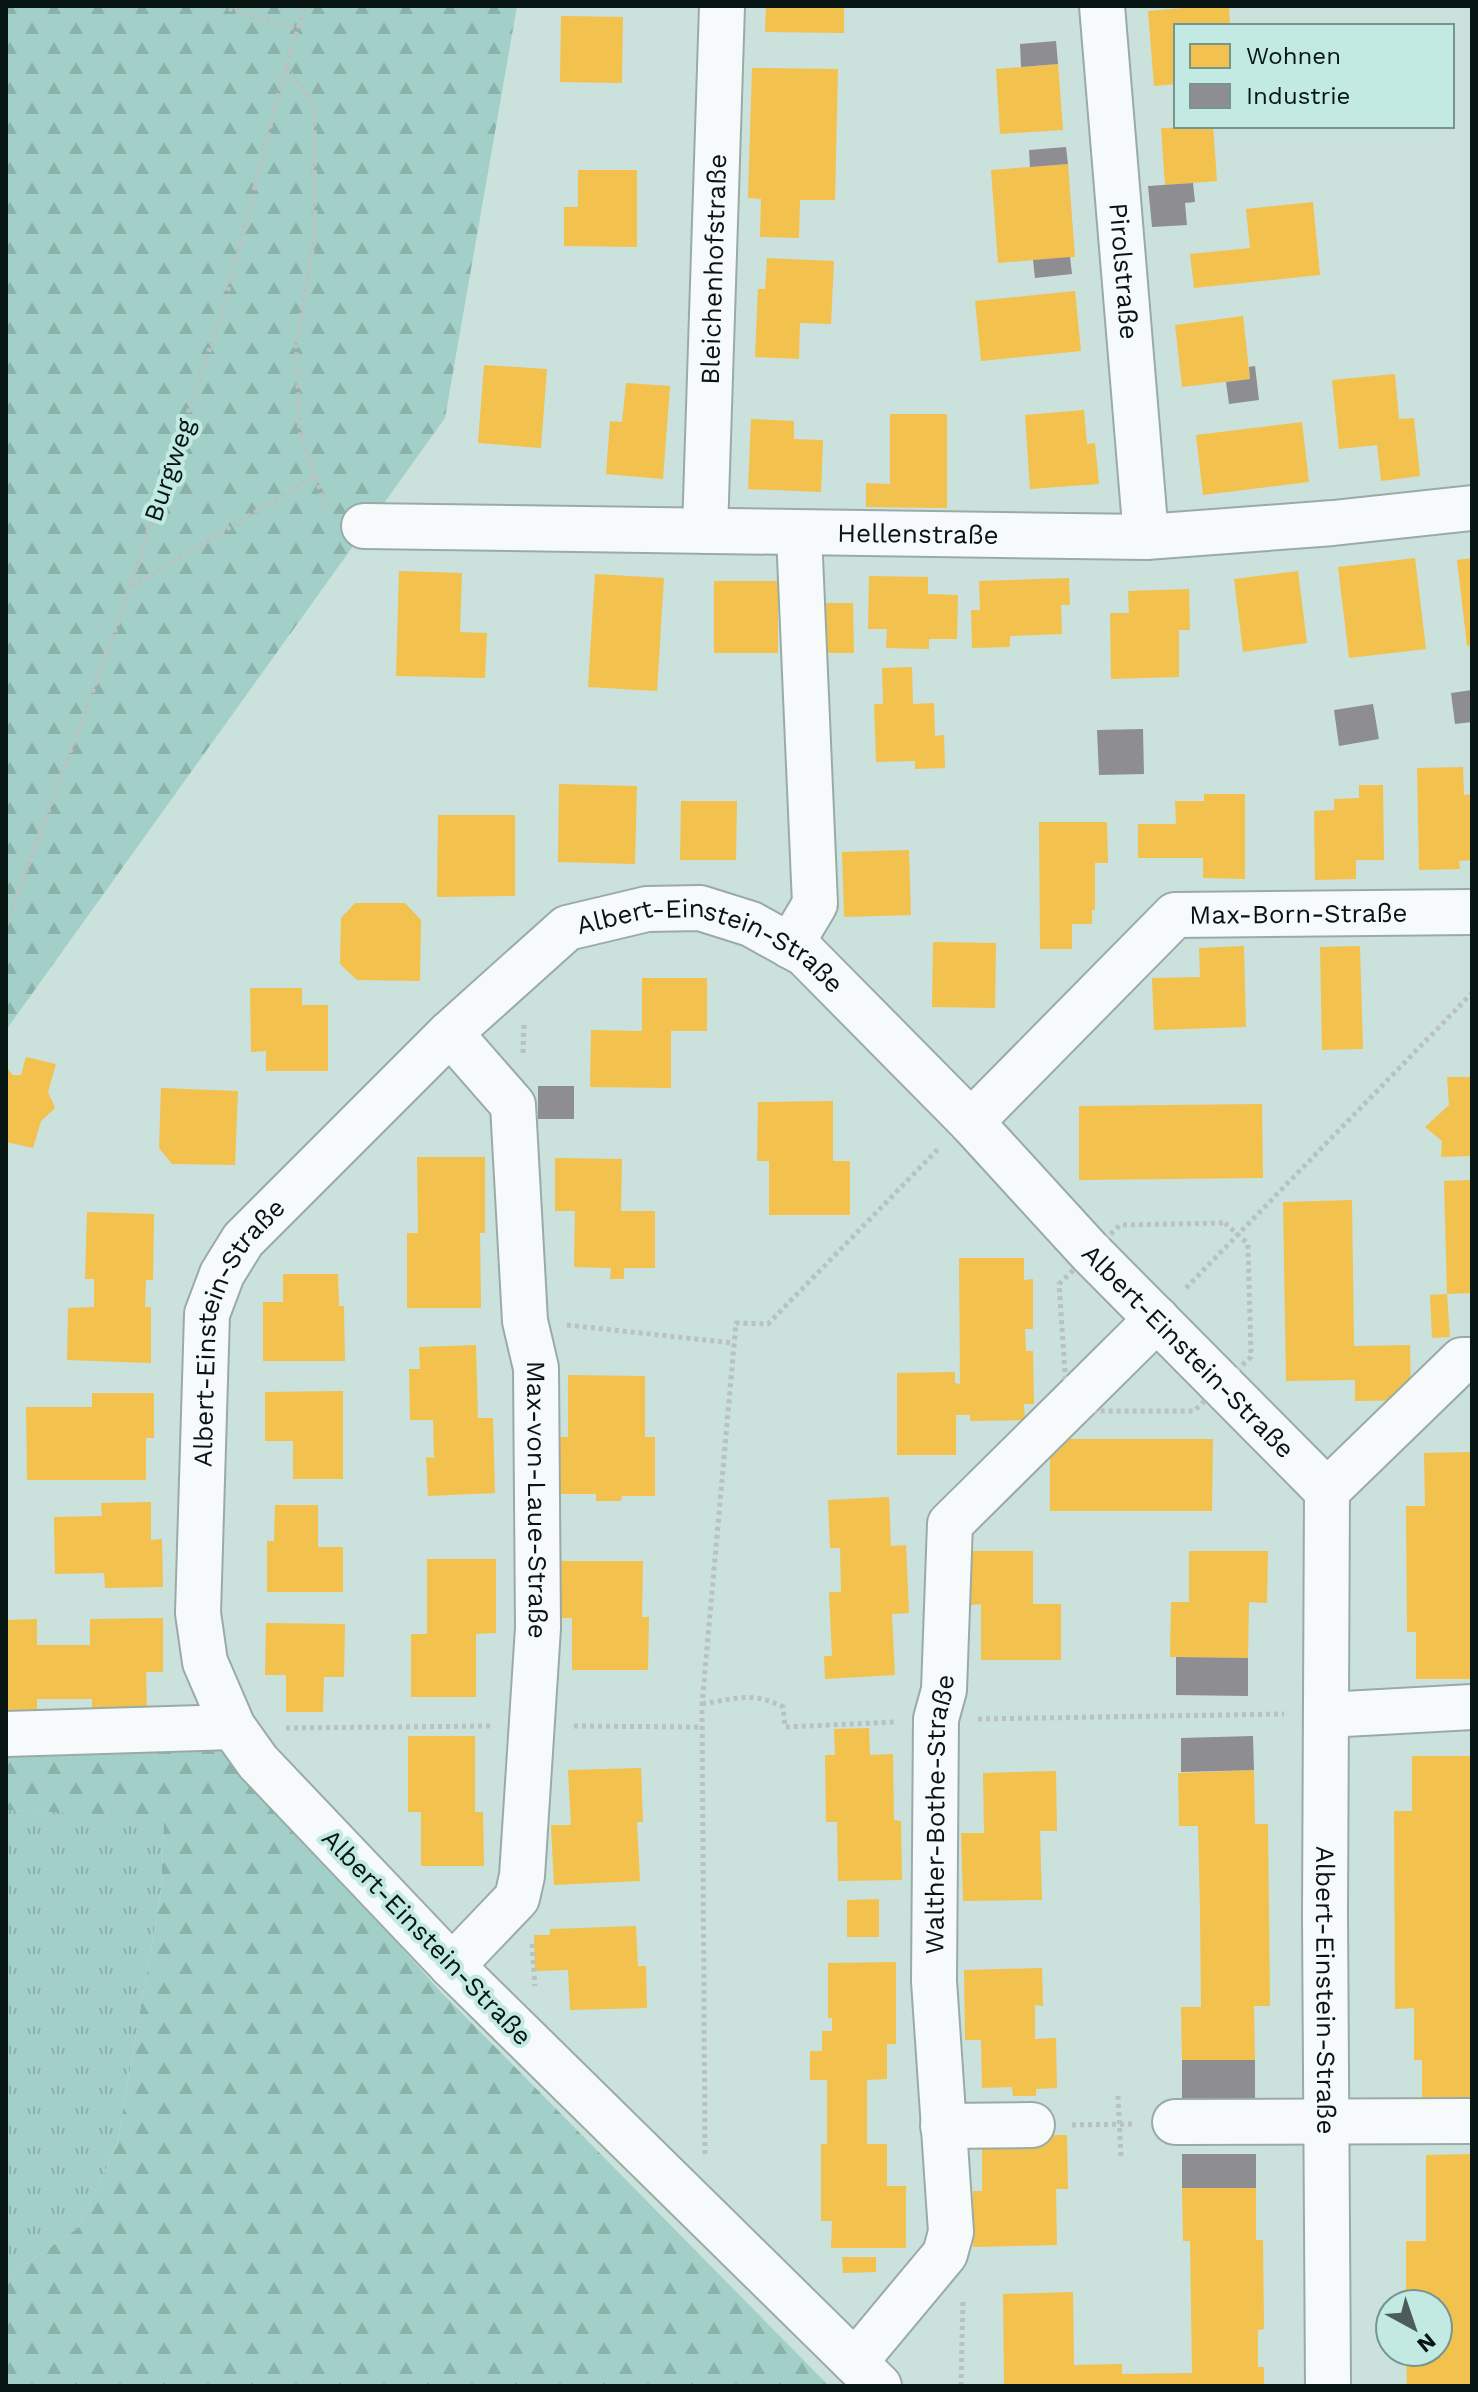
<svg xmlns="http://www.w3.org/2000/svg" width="1478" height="2392" viewBox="0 0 1478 2392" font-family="'Work Sans',sans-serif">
	<defs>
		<pattern id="grass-tufts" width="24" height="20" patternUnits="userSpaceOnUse" patternTransform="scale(2)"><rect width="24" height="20" fill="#a2d0c8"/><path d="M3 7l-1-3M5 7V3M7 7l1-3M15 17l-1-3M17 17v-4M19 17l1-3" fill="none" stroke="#8ab2ab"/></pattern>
		<pattern id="forest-firs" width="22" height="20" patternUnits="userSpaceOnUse" patternTransform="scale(2)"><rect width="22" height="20" fill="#a2d0c8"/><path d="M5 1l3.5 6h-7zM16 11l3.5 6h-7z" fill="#8ab2ab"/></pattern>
	</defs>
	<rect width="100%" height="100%" fill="#cbe1dc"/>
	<path fill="url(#grass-tufts)" d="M6,1810L164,1816L161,1890L117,2145L78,2228L6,2278Z"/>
	<path fill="url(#forest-firs)" d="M6,6H517L445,418L6,1030Z
		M6,1740L224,1748L439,1990L829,2386H6V2278L78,2228L117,2145L161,1890L164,1817L6,1810Z"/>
	<path fill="#f2c14e" d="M766,6H844V33L765,32Z
		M1207,6H1229L1230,26H1176V84L1154,86L1148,11Z
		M561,16L623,17L622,83L560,82Z
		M1058,64L1063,130L1000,134L996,69Z
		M752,68L838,69L835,200H800L799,238L760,237L761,199L748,198Z
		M1213,126L1217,181L1165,185L1161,128Z
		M1068,164L1075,257L998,263L991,170Z
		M578,170H637V247L564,246V207H578Z
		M1313,202L1320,275L1194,288L1190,254L1250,248L1246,209Z
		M767,258L834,261L831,324L800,323L799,359L755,357L758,289H765Z
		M1075,291L1081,351L981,361L975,301Z
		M1243,316L1250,379L1182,387L1175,325Z
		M484,365L547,369L541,448L478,443Z
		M1395,374L1399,419L1414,418L1420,476L1381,481L1377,445L1339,449L1332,380Z
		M626,383L670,386L663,479L606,474L610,421L622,422Z
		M1084,410L1087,444L1095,443L1099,484L1030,489L1025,415Z
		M890,414H947V508L866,507V483L890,484Z
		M751,419L794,421V439L823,440L821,492L748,489Z
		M1302,422L1309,482L1203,495L1196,435Z
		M1415,558L1426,649L1349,658L1338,567Z
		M1472,558V645L1467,646L1457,560Z
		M399,571L462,573L460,632L487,633L485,678L396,676Z
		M1298,571L1307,643L1243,652L1234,579Z
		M595,574L664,578L657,691L588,687Z
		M869,576L928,577V594L958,595L957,639H929V649L886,648L887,629H868Z
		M1069,578L1070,605H1061L1062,634L1010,636V647L972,648L971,610H980L979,581Z
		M714,581H778V653H714Z
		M1189,589L1190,630H1179V677L1111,679L1110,613H1129L1128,591Z
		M820,603H853L854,653H821Z
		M912,667L913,704L934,703L935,736L944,735L945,768L915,769V761L876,762L874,704H883L882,668Z
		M1463,767L1464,795L1472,794V860L1459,861L1460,869L1419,870L1417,768Z
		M559,784L637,786L635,864L558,862Z
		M1359,785H1383L1384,860H1356V879L1315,880L1314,811L1334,810V799L1359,798Z
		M1204,794H1245V879L1203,878V858H1138V824H1176L1175,801H1204Z
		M681,801H737L736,860H680Z
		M438,815H515V896L437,897Z
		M1039,822H1107L1108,863H1095V910H1092V924H1072V949H1040Z
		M909,850L911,915L844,917L842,852Z
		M355,903H405L421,920L420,981L357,980L340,964L341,918Z
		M933,942L996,943L995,1008L932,1007Z
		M1244,946L1246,1027L1154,1030L1152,978L1200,977L1199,948Z
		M1360,946L1363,1049L1322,1050L1320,947Z
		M642,978H707V1031H671V1088L590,1087L591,1030L642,1031Z
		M250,988H302V1005H328V1071H266V1051L251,1052Z
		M26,1057L56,1064L48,1092L55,1108L41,1121L33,1148L6,1142V1067L13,1075H21Z
		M1447,1077H1472V1156L1441,1157L1442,1141L1425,1127L1449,1105Z
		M161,1088L238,1091L235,1165L172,1164L159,1148Z
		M833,1101V1161H850V1215H769V1161H757L758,1102Z
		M1262,1104L1263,1178L1079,1180V1106Z
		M417,1157H485V1233H480L481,1308H407V1233H418Z
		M555,1158L622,1159L621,1211H655V1268H624V1279H610L611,1268L574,1267L575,1211H555Z
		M1472,1180V1293L1447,1294L1450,1337L1432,1338L1430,1295L1447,1294L1444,1181Z
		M1352,1200L1354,1346L1410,1345L1411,1400L1355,1401V1380L1286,1381L1283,1202Z
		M87,1212L154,1214L153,1280H146L145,1307H151V1363L67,1360L68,1308L94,1307V1279H85Z
		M959,1258H1024V1280L1033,1279V1329H1025L1026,1351H1033L1034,1404H1024L1025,1420L970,1421V1415H956V1455H897V1373L955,1372V1383L960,1384Z
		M283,1274H338L339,1306H344L345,1361H263V1302H283Z
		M476,1345L478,1418H493L495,1493L428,1496L426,1457L434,1458L433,1420H410L409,1369H420L419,1347Z
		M568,1375L645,1376V1437H655V1496H622L621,1501H596V1494H558V1437H568Z
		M343,1391V1479H293V1441H265V1392Z
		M92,1393H154V1438H146V1480H27L26,1407H92Z
		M1050,1439H1213L1212,1511H1050Z
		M1472,1452V1679H1416V1632H1407L1406,1506H1425L1424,1453Z
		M889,1497L891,1546L906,1545L909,1613L892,1614L895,1675L825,1679L824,1656H832L829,1592H841L840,1548H830L828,1500Z
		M151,1502V1540L162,1539L163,1587L105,1588L104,1573L55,1574L54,1517L102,1516L101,1503Z
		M275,1505H318V1547H343V1592H267V1541H274Z
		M971,1551H1033V1604H1061V1660H981V1604L971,1605Z
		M1189,1551H1268L1267,1603L1249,1602L1248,1658L1170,1657L1171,1602H1189Z
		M427,1559H496V1633L476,1634V1697H411V1634H427Z
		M561,1561H643L642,1617H649L648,1670H572V1618H560Z
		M163,1618V1672H146L147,1708L92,1709V1699H37V1710H6V1620L37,1619V1645H90V1619Z
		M266,1623L345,1624L344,1677H324L323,1712H286V1675H265Z
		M869,1728L870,1755L893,1754L894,1820L901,1821L902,1880L838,1881L837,1822H826L825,1755H835L834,1729Z
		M408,1736H475V1812H483L484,1866H421V1812H408Z
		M1412,1756H1472V2098H1422V2060H1414V2008L1395,2009L1394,1811H1412Z
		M641,1768L643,1822H637L640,1881L554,1885L551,1825H571L568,1770Z
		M1254,1770L1255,1824H1268L1270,2006H1254L1255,2060H1182L1181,2007H1201L1200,1912L1198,1826H1179L1178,1773Z
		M1056,1771L1057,1831H1040L1042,1900L963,1901L961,1833H984L983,1773Z
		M879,1899V1937H847V1900Z
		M636,1926L638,1966H646L647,2008L570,2010L568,1970L535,1971L534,1935H550V1929Z
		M896,1962V2044H887V2079L867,2080V2144H887V2186H906V2248H831L832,2221H821V2144H827V2080H810V2051H822V2031H832V2018H828V1963Z
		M1042,1968L1043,2006L1035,2005V2039L1056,2038L1057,2088L1036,2089V2096H1013L1012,2087L982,2088L981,2040H965L964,1970Z
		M1067,2135L1068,2189H1056L1057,2245L973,2247V2191H982V2136Z
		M1472,2154V2386H1407L1406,2352H1438V2304H1406V2241H1426V2155Z
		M1182,2188H1256V2240H1263L1264,2329L1258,2330V2367H1264V2386H1004L1003,2294L1073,2292L1074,2365L1122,2364V2374L1192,2373L1190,2241H1183Z
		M842,2257H876V2272L843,2273Z"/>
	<path fill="#8d8d92" d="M1056,41L1058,64L1021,67L1020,44Z
		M1066,147L1068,164L1030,167L1029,150Z
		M1193,183L1195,202L1185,203L1187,225L1152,227L1148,186Z
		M1070,257L1072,274L1035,278L1033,260Z
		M1255,366L1259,400L1229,404L1226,382L1250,379L1249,367Z
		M1472,690V722L1455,724L1451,693Z
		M1373,704L1379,739L1339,746L1334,710Z
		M1143,729L1144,774L1099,775L1097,730Z
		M538,1086H574V1119H538Z
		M1176,1657L1248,1658V1696L1176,1695Z
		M1253,1736L1254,1770L1181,1772V1738Z
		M1182,2060H1255V2098L1182,2099Z
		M1182,2154H1256V2188H1182Z"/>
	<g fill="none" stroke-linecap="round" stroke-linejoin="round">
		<g stroke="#9aaba7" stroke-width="48">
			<g id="minor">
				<path id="s1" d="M1102,6L1146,537"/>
				<path id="s2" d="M364,526L1146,537L1333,523L1472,508"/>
				<path id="s3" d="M705,531L722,6"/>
				<path d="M790,946L815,904L799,534"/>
				<path id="s4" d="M450,1033L513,1105L525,1321L536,1368L538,1628L522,1876L517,1898L452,1966"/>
				<path id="s5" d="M971,1122L1175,915L1472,912"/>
				<path d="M1327,1491L1462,1360H1472"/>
				<path d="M1326,1715L1472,1707"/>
				<path d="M6,1734L233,1727"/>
				<path d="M1175,2122L1472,2121"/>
				<path d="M943,2126L1032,2125"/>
				<path id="s6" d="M855,2362L945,2254L951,2232L934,1981L936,1719L944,1690L950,1524L1157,1319"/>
				<path id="s7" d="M879,2386L452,1966L258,1762L233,1727L205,1662L198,1613L207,1314L222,1274L243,1240L450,1033L567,928L647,909L700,908L751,924L805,954L971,1122L1090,1252L1327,1491L1325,1914L1328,2386"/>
			</g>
		</g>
		<path stroke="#bac2c1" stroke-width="5" stroke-dasharray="4 4" stroke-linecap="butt" d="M221,6L298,29
			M286,67L314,106L315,235L296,345L300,433L327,510
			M131,587L315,476
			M6,925L115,631L223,309L286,66L305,6
			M523,1053L524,1024
			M1225,1223L1248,1244L1251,1357L1194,1411H1089L1066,1387L1059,1284L1120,1225Z
			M1186,1288L1472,993
			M567,1325L733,1343
			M702,1704C734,1699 753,1691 783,1707L785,1727L896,1722
			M978,1719L1284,1714
			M574,1726L701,1727
			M286,1728L492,1726
			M532,1944L535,1986
			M1118,2096L1121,2157
			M1072,2125L1134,2124
			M705,2154L702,1704L736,1323L768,1324L939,1148
			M961,2386L963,2299"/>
		<use href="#minor" stroke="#f7fafa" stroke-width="44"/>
	</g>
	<g text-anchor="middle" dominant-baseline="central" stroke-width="8" stroke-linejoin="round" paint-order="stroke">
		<g font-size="26" fill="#071613" stroke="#c2eae2">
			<text stroke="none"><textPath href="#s3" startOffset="262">Bleichenhofstraße</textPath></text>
			<text stroke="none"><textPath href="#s1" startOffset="266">Pirolstraße</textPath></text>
			<text transform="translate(169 470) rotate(-71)">Burgweg</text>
			<text stroke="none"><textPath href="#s2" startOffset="554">Hellenstraße</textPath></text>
			<text stroke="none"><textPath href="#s5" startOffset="414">Max-Born-Straße</textPath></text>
			<text stroke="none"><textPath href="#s7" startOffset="2030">Albert-Einstein-Straße</textPath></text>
			<text stroke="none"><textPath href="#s7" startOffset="1334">Albert-Einstein-Straße</textPath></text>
			<text stroke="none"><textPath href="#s7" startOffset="2678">Albert-Einstein-Straße</textPath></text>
			<text stroke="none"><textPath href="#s4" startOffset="492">Max-von-Laue-Straße</textPath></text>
			<text stroke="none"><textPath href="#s6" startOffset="582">Walther-Bothe-Straße</textPath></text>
			<text transform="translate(427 1937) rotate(46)">Albert-Einstein-Straße</text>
			<text stroke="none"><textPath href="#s7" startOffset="3374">Albert-Einstein-Straße</textPath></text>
		</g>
	</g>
	<rect width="1478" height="2392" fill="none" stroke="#071613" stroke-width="16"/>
	<rect x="1174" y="24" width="280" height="104" fill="#c2eae2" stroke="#77958f" stroke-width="2"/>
	<rect x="1190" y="44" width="40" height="24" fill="#f2c14e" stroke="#77958f" stroke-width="2"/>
	<text x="1246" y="64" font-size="24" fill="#071613">Wohnen</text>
	<rect x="1190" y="84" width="40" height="24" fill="#8d8d92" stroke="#77958f" stroke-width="2"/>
	<text x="1246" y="104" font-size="24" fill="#071613">Industrie</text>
	<g transform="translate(1414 2328) rotate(140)"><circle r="38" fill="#c2eae2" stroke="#77958f" stroke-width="2"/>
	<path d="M0-6L14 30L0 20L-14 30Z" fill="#4c5d59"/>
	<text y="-12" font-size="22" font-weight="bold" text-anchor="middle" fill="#071613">N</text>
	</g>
</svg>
